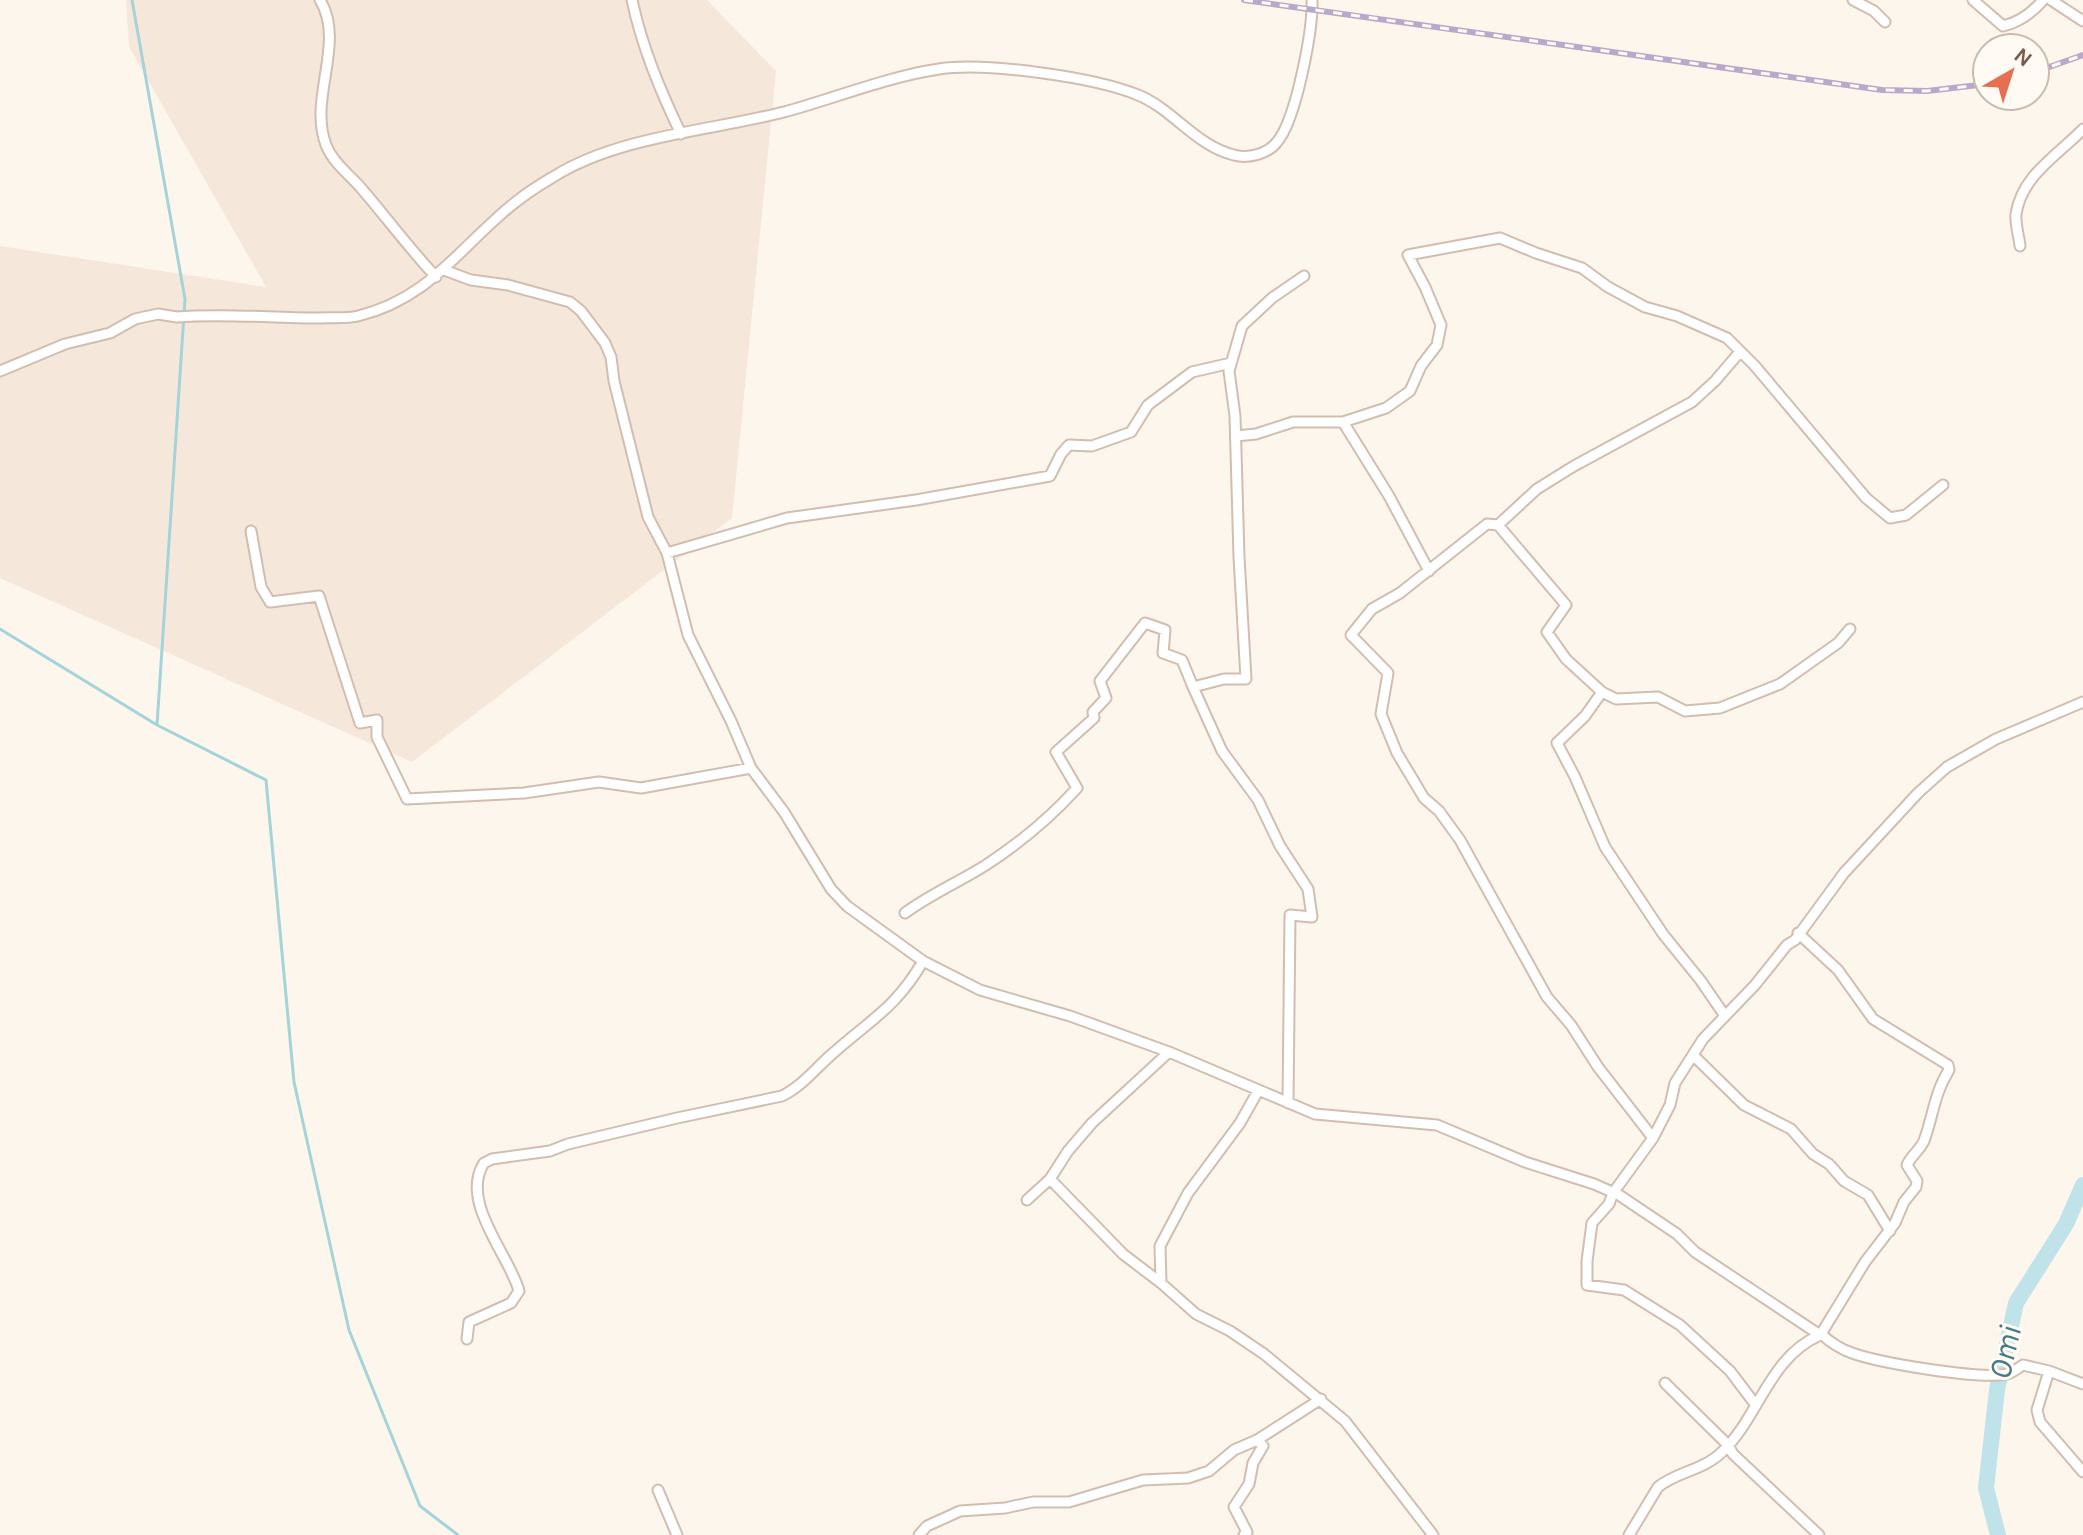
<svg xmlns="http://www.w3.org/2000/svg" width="2083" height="1535" viewBox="0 0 2083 1535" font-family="Karla,sans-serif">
	<rect width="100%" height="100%" fill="#fdf6ec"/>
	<path fill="#f5e8da" d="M126,0H707L776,71L732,518L412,762L0,578V246L266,287L129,47Z"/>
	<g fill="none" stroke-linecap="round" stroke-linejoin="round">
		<path stroke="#a5d3da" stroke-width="3" d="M132,0L185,299L157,725
			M0,629L157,725L266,780L294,1082L349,1330L420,1506L458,1535"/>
		<path stroke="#bfe3e8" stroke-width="16" d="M1998,1535L1986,1488L1997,1390L2016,1303L2066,1224L2083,1185"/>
		<g stroke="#d1beb0" stroke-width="13">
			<path id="street" d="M320,0C346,43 308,98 326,145C333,163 349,174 361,188C386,217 409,248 436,277
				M632,0C642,47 660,90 681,134
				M1853,0L1874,11L1885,22
				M1973,0L2003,26C2020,22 2032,13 2043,0
				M2051,0L2083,21
				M2020,246C2019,236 2015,224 2016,214C2022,175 2058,155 2083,129
				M444,270L471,280L508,285L570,302L581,311L605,343L611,357L614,381L648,517L667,553L688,635L731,721L751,768L784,812L831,889L847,906L923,961L980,990L1070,1016L1169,1052L1315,1114L1437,1125L1525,1162L1594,1184L1619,1195L1677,1234L1695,1252L1820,1335L1821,1334C1830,1342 1840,1349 1852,1353C1880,1363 1980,1380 2007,1374C2012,1373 2018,1368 2023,1365L2049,1371L2083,1384
				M0,371L65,344L110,333L135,319L158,314L177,317C223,313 271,318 318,318C331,317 346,319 358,316C423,300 452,258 498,217C514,202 534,188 553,177C618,136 710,131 784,112C836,98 886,77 939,69C986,62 1094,77 1138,95C1173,109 1196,146 1234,155C1248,159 1268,154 1277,142C1296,120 1313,30 1312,0
				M1343,422L1386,408L1410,391L1421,366L1437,345L1441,325L1425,287L1408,255L1500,238L1536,253L1582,268L1608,287L1645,307L1677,316L1727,338L1755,366L1866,498L1890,518L1906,515L1943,485
				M1236,436L1256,434L1293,422H1343L1389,496L1429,571
				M1498,525L1537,489L1574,466L1692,402L1715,381L1739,353
				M251,531L261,587L270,602L319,596L360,723L377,720V737L407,799L524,793L599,782L641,788L751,768
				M667,553L787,518L916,500L1050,476L1061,454L1069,445L1092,446L1131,432L1148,405L1192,372L1231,363
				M1193,687L1222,751L1258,800L1280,846L1308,889L1312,917L1290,915L1288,1103
				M1602,692L1616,699L1658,697L1685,711L1720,708L1780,684L1838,643L1850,629
				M905,913C931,894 959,882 986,865C1018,844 1051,817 1077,788L1056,752L1094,718L1093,712L1106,698L1100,681L1145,623L1165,630L1163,653L1182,660L1193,687L1224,679H1246L1239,557L1235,416L1229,371L1242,326L1272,298L1304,276
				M1798,933L1838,970L1873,1019L1948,1065L1949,1070C1935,1092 1933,1115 1925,1138C1922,1149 1912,1154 1907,1165L1917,1181L1916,1187L1904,1202L1895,1223L1865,1262L1821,1334
				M1694,1056L1744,1105L1791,1129L1813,1154L1829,1164L1844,1181L1868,1195L1890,1231
				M1258,1091L1240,1123L1188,1193L1160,1246L1161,1283L1196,1314L1230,1331L1264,1354L1345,1421L1433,1535
				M1653,1138L1598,1067L1571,1025L1547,997L1460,840L1439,811L1424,798L1397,753L1381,714L1388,673L1351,635L1372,609L1400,593L1487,524L1498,525L1566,605L1547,632L1566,659L1602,692L1585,716L1557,743L1575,777L1605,847L1663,934L1701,981L1725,1016
				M1050,1179L1123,1254L1161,1283
				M1027,1200L1050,1179L1068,1151L1092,1123L1169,1052
				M467,1339L469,1322L511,1303L519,1291C510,1256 459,1202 484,1163L492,1159L550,1151L568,1144L677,1118L782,1096C801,1087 815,1069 831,1055C869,1021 897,1007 923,961
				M2049,1371L2037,1410L2040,1422L2083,1472
				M1665,1383L1728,1445L1733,1454L1819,1535
				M1755,1404L1730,1371L1680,1325L1624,1290L1587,1285V1261L1592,1223L1609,1204L1613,1193L1653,1138L1670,1105L1675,1083L1703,1039L1755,985L1787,945L1795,940L1844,873L1918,793L1947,767L1996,739L2083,702
				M658,1490L677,1535
				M919,1535L927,1526L960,1511L1005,1508L1033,1502H1069L1143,1480L1188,1478L1209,1471L1234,1450L1257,1440L1321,1399
				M1244,1535L1247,1532L1234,1507L1249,1484L1253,1463L1263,1446L1257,1440
				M1629,1535L1658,1487C1676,1472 1704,1470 1722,1452C1759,1417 1769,1357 1820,1335"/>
		</g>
		<use href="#street" stroke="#fff" stroke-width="9"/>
		<g stroke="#b9a8c9" stroke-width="6">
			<path id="rail" d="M1244,0L1882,90L1927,91L1987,84
				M2035,72L2083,55"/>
		</g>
		<use href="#rail" stroke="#fffaf3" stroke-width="3" stroke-dasharray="9" stroke-linecap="butt"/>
	</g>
	<g text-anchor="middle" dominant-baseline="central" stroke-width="6" stroke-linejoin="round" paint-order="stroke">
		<g font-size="32" font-style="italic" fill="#437c86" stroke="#fffaf3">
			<text transform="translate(2005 1352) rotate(-77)">Omi</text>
		</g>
	</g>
	<g transform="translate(2011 72) rotate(39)"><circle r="38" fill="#fffaf3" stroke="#cabbb1" stroke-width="2"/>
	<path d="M0-6L14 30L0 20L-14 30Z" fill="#e76f51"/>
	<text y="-12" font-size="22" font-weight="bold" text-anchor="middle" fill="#7a5c4d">N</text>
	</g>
</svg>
